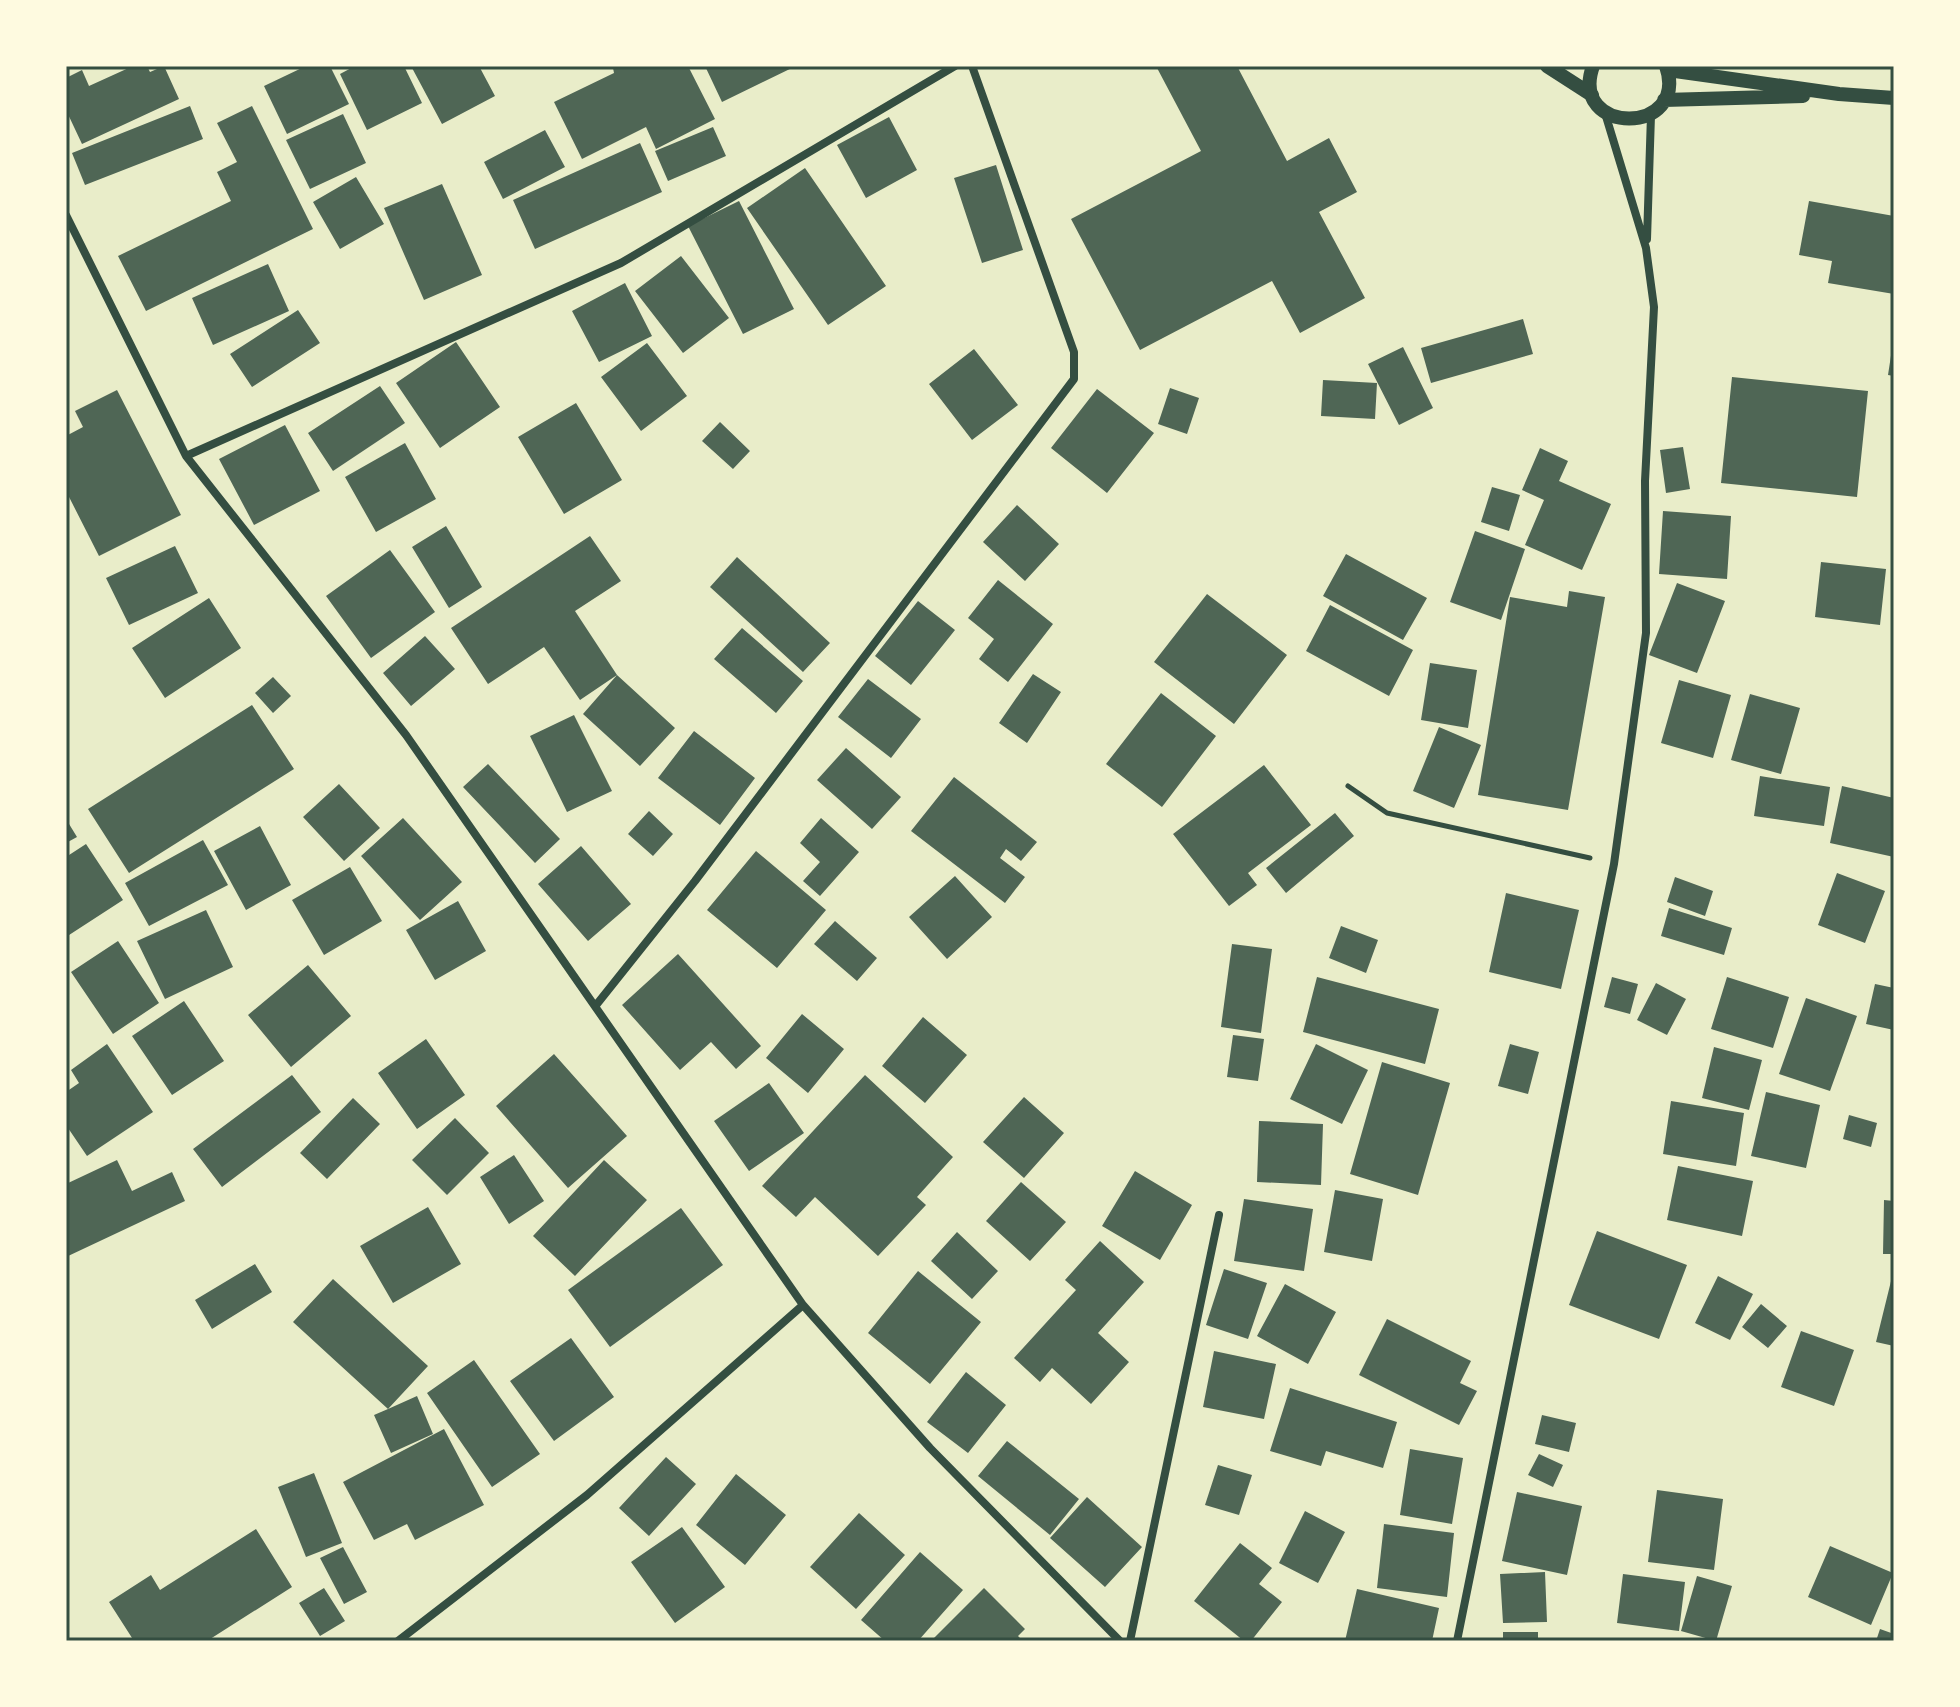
<svg xmlns="http://www.w3.org/2000/svg" width="1960" height="1707" viewBox="0 0 1960 1707" font-family="'Times New Roman',serif">
	<rect width="100%" height="100%" fill="#e9edc9"/>
	<path fill="#4f6655" d="M133,66H147L150,72L164,66L179,99L82,144L66,110V78L82,70L89,86Z
		M306,66H330L349,104L287,134L264,86Z
		M355,66H404L422,103L367,130L340,74Z
		M411,66H479L495,96L442,124Z
		M618,66H688L715,119L656,149L646,127L582,159L554,102L614,73L613,68Z
		M705,66H796L722,102Z
		M1156,66H1237L1287,161L1329,138L1357,192L1319,212L1365,298L1300,333L1272,281L1140,350L1071,219L1201,151Z
		M190,106L203,139L85,185L72,153Z
		M252,106L313,229L146,311L118,256L231,201L217,172L237,162L217,123Z
		M343,114L366,163L310,189L286,140Z
		M889,117L917,170L866,198L837,145Z
		M713,127L726,156L668,181L655,151Z
		M545,130L565,167L503,199L484,162Z
		M640,143L662,192L535,249L513,200Z
		M996,165L1023,250L982,263L954,178Z
		M805,168L886,286L828,325L747,208Z
		M356,177L384,224L340,249L313,202Z
		M442,184L482,275L424,300L384,208Z
		M739,201L794,309L743,334L688,226Z
		M1809,201L1894,216V294L1828,283L1832,261L1799,255Z
		M681,256L729,318L683,353L635,291Z
		M268,264L289,311L213,345L192,298Z
		M625,283L652,336L599,362L572,311Z
		M298,310L320,343L252,387L230,354Z
		M1523,319L1533,354L1431,383L1421,348Z
		M456,342L500,407L440,448L396,383Z
		M647,343L687,396L641,431L601,377Z
		M1403,347L1433,408L1399,425L1368,364Z
		M974,349L1018,405L972,440L929,384Z
		M1892,349H1894V376L1888,375Z
		M1732,377L1868,391L1857,497L1721,483Z
		M1323,380L1377,383L1375,419L1321,416Z
		M380,386L405,423L333,471L308,433Z
		M1170,388L1199,398L1187,434L1158,424Z
		M1097,389L1154,433L1107,493L1051,448Z
		M117,390L181,515L99,556L66,491V436L83,427L75,411Z
		M576,403L622,480L564,514L518,437Z
		M720,422L750,451L733,469L702,441Z
		M285,425L320,491L254,525L219,459Z
		M405,443L436,499L376,532L345,477Z
		M1683,447L1690,489L1666,493L1660,450Z
		M1540,448L1568,461L1559,481L1611,504L1582,570L1525,545L1544,500L1522,490Z
		M1492,487L1520,495L1509,531L1481,522Z
		M1017,505L1059,544L1025,581L983,542Z
		M1663,511L1731,516L1727,579L1659,574Z
		M446,526L482,587L449,608L412,547Z
		M1475,531L1525,549L1501,620L1450,602Z
		M590,536L621,581L575,611L617,675L580,700L544,647L488,684L451,628Z
		M175,546L198,593L129,625L106,578Z
		M390,550L435,612L371,658L326,596Z
		M1346,554L1427,598L1403,640L1323,596Z
		M737,557L830,643L803,672L710,587Z
		M1821,562L1886,569L1880,625L1815,617Z
		M998,580L1053,624L1008,682L979,659L994,639L968,618Z
		M1677,583L1725,601L1697,673L1649,655Z
		M1569,591L1605,597L1568,810L1478,795L1510,597L1567,607Z
		M1207,594L1287,655L1234,724L1154,662Z
		M209,598L241,648L165,698L132,648Z
		M918,601L955,630L911,685L875,656Z
		M1330,605L1413,650L1389,696L1306,651Z
		M742,628L803,681L776,713L714,659Z
		M425,636L455,669L411,706L383,673Z
		M1430,663L1477,670L1468,728L1421,720Z
		M1033,674L1061,692L1027,743L999,723Z
		M617,675L675,728L640,766L583,714Z
		M273,677L291,696L273,713L255,693Z
		M868,679L921,719L891,758L838,717Z
		M1679,680L1731,695L1713,758L1661,743Z
		M1161,693L1216,736L1162,807L1106,764Z
		M1750,694L1800,708L1781,774L1731,760Z
		M252,705L294,769L129,873L88,809Z
		M574,715L612,791L567,812L530,736Z
		M1439,727L1481,745L1454,808L1413,791Z
		M694,731L755,778L720,825L658,778Z
		M846,748L901,797L872,829L817,780Z
		M488,764L560,839L535,863L463,787Z
		M1264,765L1311,825L1248,873L1257,885L1229,906L1173,834Z
		M1760,776L1830,787L1824,826L1754,816Z
		M954,777L1037,842L1021,861L1006,849L1000,858L1025,877L1005,903L911,831Z
		M339,784L380,828L344,861L303,817Z
		M1842,786L1894,798V857L1830,843Z
		M649,811L673,834L653,856L628,834Z
		M1335,813L1354,836L1286,893L1266,868Z
		M403,818L462,882L420,920L361,856Z
		M821,818L859,852L820,896L803,881L820,862L800,843Z
		M66,819L77,837L66,843Z
		M260,826L291,885L246,910L214,851Z
		M203,840L228,885L149,926L125,883Z
		M86,844L123,900L66,937V857Z
		M581,846L631,904L588,941L538,884Z
		M756,851L826,910L777,968L707,910Z
		M350,867L382,921L324,955L292,900Z
		M1837,873L1885,891L1865,943L1818,925Z
		M955,876L992,917L947,959L909,917Z
		M1675,877L1713,891L1705,916L1667,902Z
		M1506,893L1579,910L1561,989L1489,972Z
		M458,901L486,951L435,980L406,930Z
		M1669,908L1732,928L1724,955L1661,936Z
		M206,910L233,967L165,999L137,941Z
		M835,921L877,958L857,981L814,944Z
		M1341,926L1378,940L1366,973L1329,958Z
		M118,941L159,1003L113,1034L71,972Z
		M1232,944L1272,949L1261,1033L1221,1027Z
		M678,954L761,1046L736,1069L711,1042L680,1070L622,1005Z
		M308,965L351,1016L291,1067L248,1015Z
		M1317,977L1439,1009L1425,1064L1303,1032Z
		M1612,977L1638,984L1630,1014L1604,1007Z
		M1727,977L1789,997L1773,1048L1711,1029Z
		M1656,983L1686,999L1667,1035L1637,1020Z
		M1875,984L1894,988V1030L1866,1024Z
		M1806,998L1857,1016L1830,1091L1779,1074Z
		M184,1001L224,1061L172,1095L132,1036Z
		M802,1014L844,1049L808,1093L766,1058Z
		M923,1017L967,1055L925,1103L882,1066Z
		M1233,1035L1264,1039L1258,1081L1227,1077Z
		M426,1039L465,1095L417,1129L378,1073Z
		M107,1044L153,1112L87,1156L66,1125V1092L79,1083L71,1070Z
		M1316,1044L1368,1070L1342,1124L1290,1099Z
		M1510,1044L1539,1052L1528,1094L1498,1086Z
		M1714,1047L1762,1060L1749,1110L1702,1098Z
		M554,1054L627,1136L568,1188L496,1106Z
		M1382,1062L1450,1083L1418,1195L1350,1174Z
		M292,1075L321,1112L222,1187L193,1149Z
		M865,1075L953,1157L917,1197L926,1205L878,1256L815,1197L796,1217L762,1186Z
		M769,1083L804,1133L749,1171L714,1121Z
		M1766,1092L1820,1105L1806,1168L1751,1156Z
		M1024,1097L1064,1133L1024,1178L983,1142Z
		M353,1098L380,1124L327,1179L300,1153Z
		M1671,1101L1744,1113L1736,1166L1663,1154Z
		M1849,1115L1877,1123L1871,1147L1843,1139Z
		M455,1118L489,1153L447,1195L412,1160Z
		M1259,1121L1323,1124L1321,1185L1257,1182Z
		M514,1155L544,1201L509,1224L480,1177Z
		M117,1160L132,1191L172,1172L185,1201L66,1257V1184Z
		M604,1160L647,1200L575,1276L533,1236Z
		M1678,1166L1753,1181L1742,1236L1667,1220Z
		M1135,1171L1192,1205L1160,1260L1102,1226Z
		M1021,1182L1066,1222L1030,1261L986,1221Z
		M1335,1190L1383,1199L1372,1261L1324,1252Z
		M1244,1199L1313,1209L1304,1271L1234,1261Z
		M1884,1200L1894,1201V1254H1883Z
		M428,1207L461,1264L393,1303L360,1246Z
		M681,1208L723,1265L610,1347L568,1290Z
		M1597,1231L1687,1265L1659,1339L1569,1305Z
		M957,1232L998,1271L972,1299L931,1261Z
		M1100,1241L1144,1282L1098,1333L1129,1362L1091,1404L1052,1368L1040,1382L1014,1358L1076,1290L1065,1280Z
		M255,1264L272,1292L212,1329L195,1300Z
		M1224,1269L1267,1283L1248,1339L1206,1325Z
		M918,1271L981,1322L930,1384L868,1333Z
		M1893,1273H1894V1346L1876,1342Z
		M1718,1276L1753,1294L1730,1340L1695,1323Z
		M333,1279L428,1366L388,1409L417,1396L433,1434L391,1453L374,1415L388,1409L293,1322Z
		M1285,1284L1336,1312L1308,1364L1257,1336Z
		M1761,1304L1787,1326L1768,1348L1742,1327Z
		M1387,1319L1471,1361L1460,1383L1477,1391L1459,1425L1359,1375Z
		M1801,1331L1854,1350L1834,1406L1781,1387Z
		M571,1338L614,1397L554,1441L510,1381Z
		M1214,1351L1276,1364L1264,1419L1203,1407Z
		M474,1360L540,1454L492,1487L427,1393Z
		M966,1372L1006,1405L968,1453L927,1422Z
		M1290,1388L1397,1422L1383,1468L1326,1451L1321,1466L1270,1451Z
		M1542,1415L1576,1423L1569,1452L1535,1444Z
		M444,1429L484,1505L415,1540L407,1524L374,1540L343,1482Z
		M1007,1441L1079,1499L1050,1535L978,1476Z
		M1410,1449L1463,1458L1452,1524L1400,1515Z
		M1539,1454L1563,1465L1553,1487L1528,1475Z
		M666,1457L696,1484L649,1536L619,1508Z
		M1218,1465L1252,1475L1239,1515L1205,1505Z
		M314,1473L342,1543L306,1557L278,1487Z
		M736,1474L786,1515L745,1565L696,1525Z
		M1657,1490L1723,1499L1714,1570L1648,1562Z
		M1517,1492L1582,1506L1567,1575L1502,1561Z
		M1087,1497L1142,1547L1105,1587L1050,1538Z
		M1305,1511L1345,1532L1318,1583L1279,1563Z
		M859,1513L905,1555L856,1609L810,1567Z
		M1384,1524L1454,1533L1447,1597L1377,1588Z
		M682,1527L725,1587L675,1623L631,1562Z
		M256,1529L292,1587L207,1641H134L109,1602L151,1575L160,1590Z
		M1240,1543L1272,1568L1259,1584L1282,1602L1251,1641H1244L1194,1601Z
		M1830,1546L1893,1573L1871,1625L1808,1597Z
		M343,1547L367,1592L344,1604L320,1558Z
		M920,1552L963,1590L918,1641H885L861,1620Z
		M1545,1572L1547,1622L1503,1623L1500,1574Z
		M1623,1574L1685,1582L1679,1631L1617,1623Z
		M1697,1576L1732,1586L1716,1641L1681,1631Z
		M324,1588L345,1621L320,1636L299,1603Z
		M984,1588L1025,1629L1018,1636L1023,1641H931Z
		M1357,1589L1439,1608L1432,1641H1345Z
		M1880,1629L1894,1634V1641H1876Z
		M1503,1632H1538V1641H1503Z"/>
	<g fill="none" stroke-linecap="round" stroke-linejoin="round">
		<path stroke="#344e41" stroke-width="5" d="M1348,786L1387,813L1590,858"/>
		<path stroke="#344e41" stroke-width="8" d="M66,215L186,456L406,735L803,1305L930,1448L1120,1641
			M1647,239L1651,115
			M186,456L621,263L955,66
			M597,1004L695,881L1074,379V352L972,66
			M398,1641L587,1495L803,1305
			M1130,1641L1219,1215
			M1457,1641L1614,864L1646,633L1645,481L1654,307L1646,248L1605,113"/>
		<path stroke="#344e41" stroke-width="14" d="M1547,66L1592,95
			M1593,66C1568,136 1690,136 1666,66
			M1668,70L1839,94L1894,98
			M1664,100L1803,96"/>
	</g>
	<rect width="1960" height="1707" fill="none" stroke="#fefae0" stroke-width="136"/>
	<rect x="68" y="68" width="1824" height="1571" fill="none" stroke="#344e41" stroke-width="3"/>
</svg>
